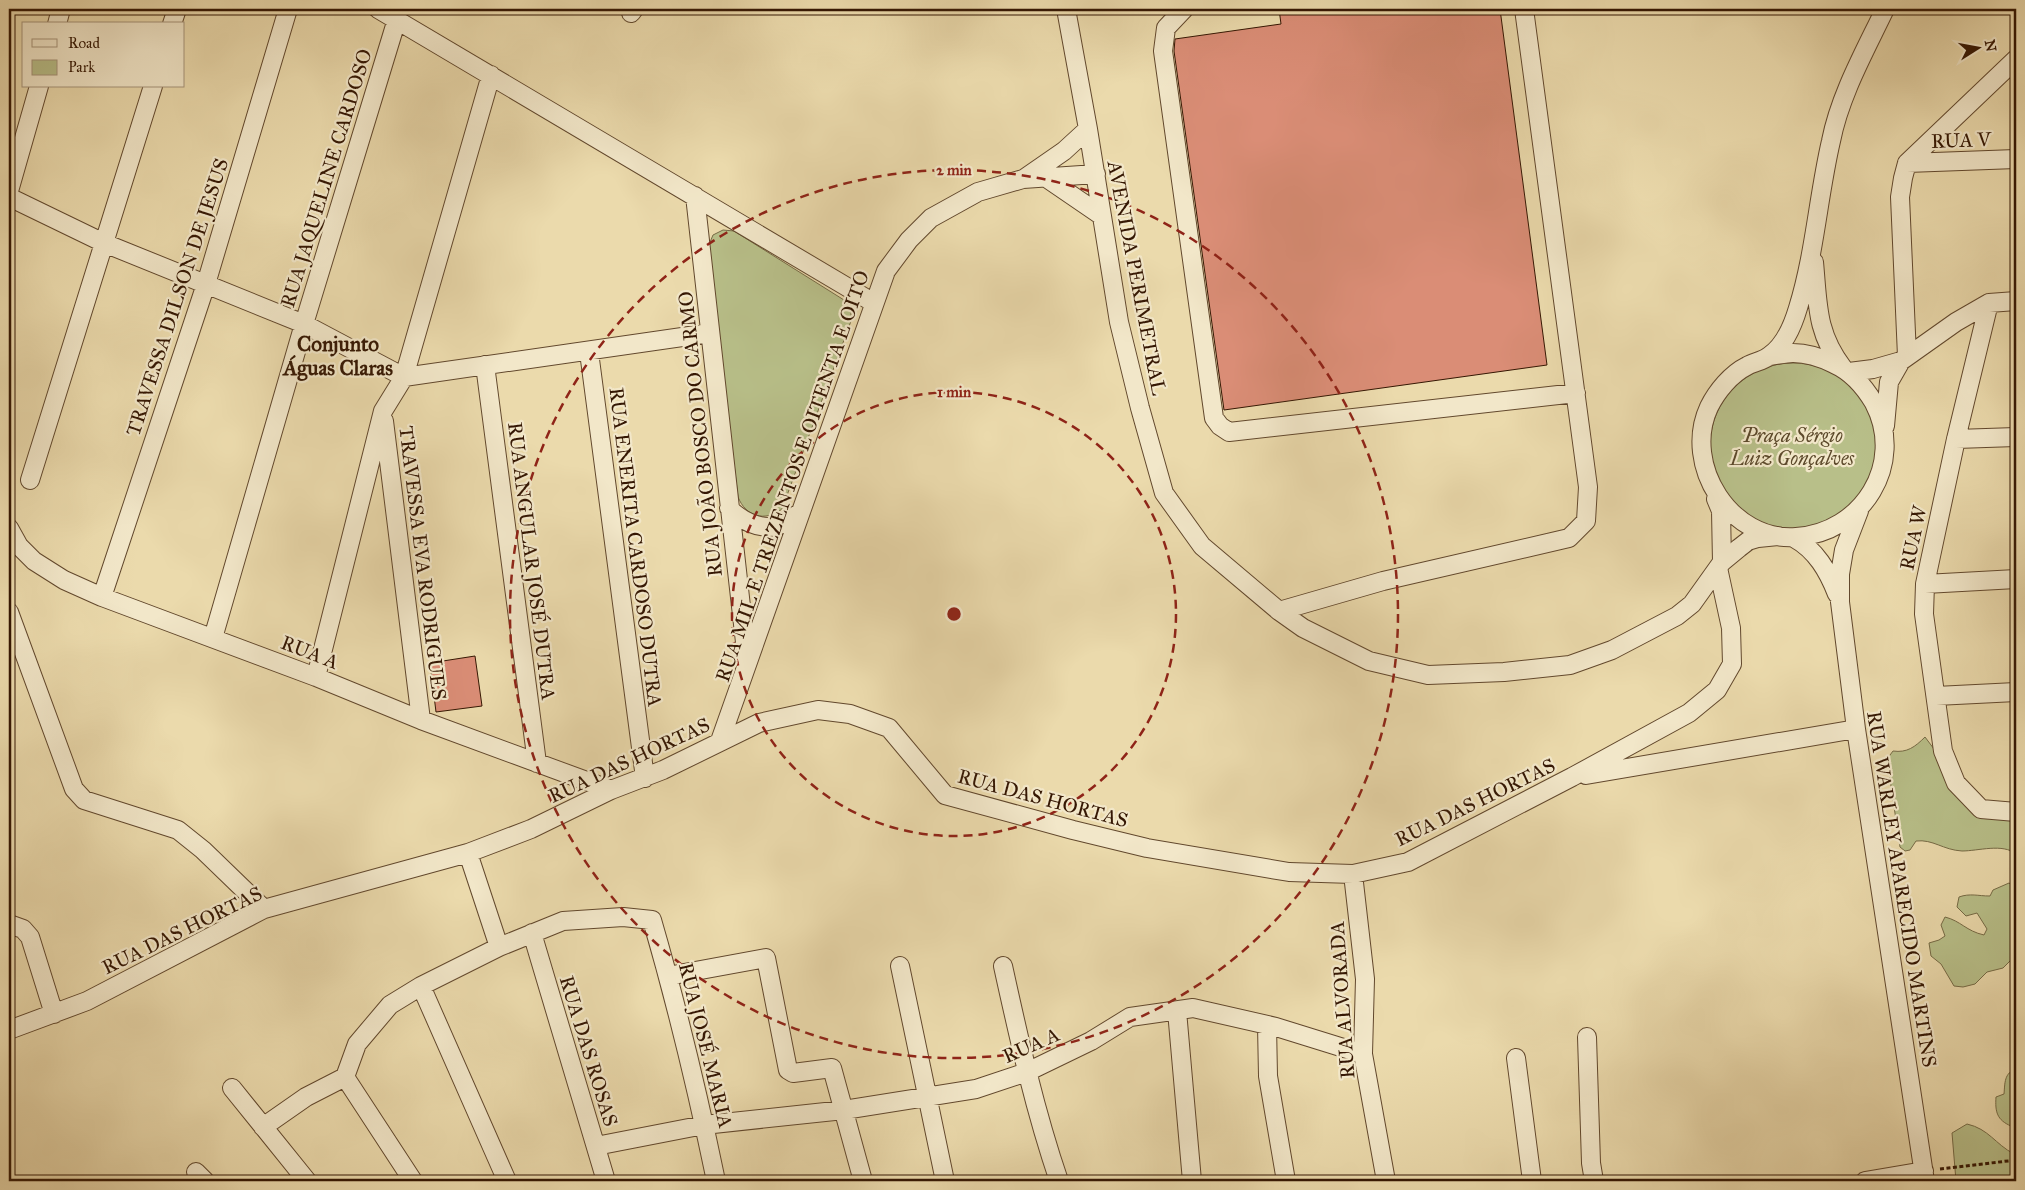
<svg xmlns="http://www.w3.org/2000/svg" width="2025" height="1190" viewBox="0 0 2025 1190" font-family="'IM FELL Great Primer',serif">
	<rect width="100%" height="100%" fill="#ebdaac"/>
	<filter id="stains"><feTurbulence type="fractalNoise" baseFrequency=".004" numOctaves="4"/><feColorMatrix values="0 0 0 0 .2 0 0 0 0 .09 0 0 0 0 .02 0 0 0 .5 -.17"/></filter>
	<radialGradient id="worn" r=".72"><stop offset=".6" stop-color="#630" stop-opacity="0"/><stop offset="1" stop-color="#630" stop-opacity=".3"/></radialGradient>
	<path fill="#b8bf89" stroke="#766b46" d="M723,230L734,231L844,300L851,310V321L782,509C765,522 746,517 738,497L708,247L713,235Z
		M1710 446a83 83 0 1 1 166 0a83 83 0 1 1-166 0Z
		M1925,737L1934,749L1957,796L1968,808L1985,814L2016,817V854C2003,843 1978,851 1962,851C1943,850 1933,839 1916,841L1910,850L1905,851L1900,847L1887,759L1893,751C1907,753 1915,747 1925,737Z
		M2009,883L2016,887V955L2003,968L1987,972L1975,984L1963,987L1954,986L1941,964L1931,956L1929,943L1939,940L1945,936L1941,925L1945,917C1961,921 1966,931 1984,935L1987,929L1977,913L1966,916L1957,907L1959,897C1970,893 1978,896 1990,896L1993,890Z
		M2016,1069V1123L2011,1126C1997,1120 1995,1112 1996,1097L2004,1094C2005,1083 2004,1073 2016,1069Z
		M1967,1124C1989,1129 1995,1144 2014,1154L2016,1153V1176L2012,1181H1956L1952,1133Z"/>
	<path fill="#da8d76" stroke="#351703" d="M1279,9H1500L1547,365L1224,410L1174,51L1175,39L1281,24Z
		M475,656L482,706L436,712L430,663Z"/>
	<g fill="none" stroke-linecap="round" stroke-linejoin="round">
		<g stroke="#62482d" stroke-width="20">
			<path id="minor" d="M378,9L874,303
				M1066,9L1088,129L1119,322L1140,408L1164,493L1202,546L1279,611L1303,628L1369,661L1428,675L1504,672L1570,665L1612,650L1677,616L1692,604L1722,562L1739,548L1748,541L1758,538L1778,536
				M1184,9L1166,28L1163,51L1214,418L1220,426L1229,432L1576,393
				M631,13L634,9
				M57,24L61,9
				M172,24L177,9
				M1907,163L2016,159
				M1045,177L1102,216
				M1025,178L1064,151L1088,129
				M9,191L39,86
				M695,196L747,660
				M9,197L104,243L304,324L404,377L710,333
				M1814,262C1818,304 1816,333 1843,368
				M1989,303L1956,439L1925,584L1924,614L1943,751L1956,783L1981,809L2016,812
				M589,352L645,778
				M1770,356C1778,355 1786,353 1793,353C1808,353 1822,358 1834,364C1852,372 1864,386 1874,403C1906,464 1862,533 1796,537C1731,542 1682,465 1709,407C1717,391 1731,374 1747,366C1754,362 1763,361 1769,356C1784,346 1793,325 1798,308C1815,253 1818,197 1831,141C1840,95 1865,51 1885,9
				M1907,356L1900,197L1903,178L1907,163L2016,59
				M485,365L537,763
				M1849,372L1873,369L1901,361L1956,322L1989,303L2016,301
				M384,421L421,720
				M1885,426L1889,382L1901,361
				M1956,439L2016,437
				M30,480L153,86
				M1716,499L1721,511L1722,562
				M729,508C740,520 759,530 776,526C784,524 794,516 801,512
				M1859,511L1844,550L1840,574V602L1856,729L1925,1181
				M9,528L19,546L34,561L64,580L102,597L316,677L421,720L611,790
				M1794,538C1816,550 1828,571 1837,594
				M1925,584L2016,579
				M102,597L206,284L288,9
				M1279,611L1383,581L1569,538L1586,521L1588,487L1524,9
				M9,612L74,789L84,800L178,830L203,850L264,909
				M213,638L304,324L397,19
				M316,677L383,411L404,377L491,75
				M1936,696L2016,692
				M720,741L886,271L909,240L931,218L978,192L1023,179L1096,174
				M1586,775L1856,729
				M468,853L499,947
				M1353,874L1365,979L1363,1054L1386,1181
				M9,924L23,929L30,937L54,1014
				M532,933L606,1181
				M900,966L945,1181
				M1003,966C1019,1039 1035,1111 1059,1181
				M668,976L766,958L788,1070L793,1073L832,1068L863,1181
				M421,986L507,1181
				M1177,1011L1192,1181
				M1267,1025L1268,1076L1286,1181
				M9,1030L87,1001L264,909L468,853L531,829L611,790L663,770L759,723L818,710L850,714L889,728L945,795L1073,830L1147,848L1289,872L1353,874L1408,862L1572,777L1689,713L1717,690L1732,664L1731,628L1718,568
				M1587,1037L1591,1163L1594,1181
				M1516,1058L1532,1181
				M345,1077L357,1044L390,1005L421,986L499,947L563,921L623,917L652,920C677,1006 698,1094 716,1181
				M345,1077L413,1181
				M232,1088L307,1181
				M263,1127L306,1097L345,1077
				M596,1146L704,1125L844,1110L976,1089L1027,1072L1091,1041L1130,1017L1193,1008L1276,1027L1363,1054
				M196,1172L205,1181
				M1865,1181L1924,1171"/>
		</g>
		<path stroke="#351703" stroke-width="3" stroke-dasharray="4 2.5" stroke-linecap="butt" d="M1940,1169L2016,1160"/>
		<use href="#minor" stroke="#f2e7c9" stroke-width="18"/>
	</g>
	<g fill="none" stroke="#8f2418" stroke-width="2.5" stroke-dasharray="9 6">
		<circle cx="954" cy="614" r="222"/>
		<circle cx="954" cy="614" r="444"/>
	</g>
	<g text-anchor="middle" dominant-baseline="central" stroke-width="4.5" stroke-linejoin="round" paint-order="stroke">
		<g font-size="20" fill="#351703" stroke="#f2e7c9">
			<text transform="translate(1961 140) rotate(-2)">RUA V</text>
			<text transform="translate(326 178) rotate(-73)">RUA JAQUELINE CARDOSO</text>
			<text transform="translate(1137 278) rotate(79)">AVENIDA PERIMETRAL</text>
			<text transform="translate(177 297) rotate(-72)">TRAVESSA DILSON DE JESUS</text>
			<text transform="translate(700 434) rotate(-96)">RUA JOÃO BOSCO DO CARMO</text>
			<text transform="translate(792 476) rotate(-71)">RUA MIL E TREZENTOS E OITENTA E OITO</text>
			<text transform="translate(1913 538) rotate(-78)">RUA W</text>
			<text transform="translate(636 547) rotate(83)">RUA ENERITA CARDOSO DUTRA</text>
			<text transform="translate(532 561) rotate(83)">RUA ANGULAR JOSÉ DUTRA</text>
			<text transform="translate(423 563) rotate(83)">TRAVESSA EVA RODRIGUES</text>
			<text transform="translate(310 652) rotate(21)">RUA A</text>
			<text transform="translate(629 760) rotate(-25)">RUA DAS HORTAS</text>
			<text transform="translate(1043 798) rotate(15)">RUA DAS HORTAS</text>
			<text transform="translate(1475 802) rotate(-26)">RUA DAS HORTAS</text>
			<text transform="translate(1902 889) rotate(81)">RUA WARLEY APARECIDO MARTINS</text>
			<text transform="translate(182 930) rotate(-26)">RUA DAS HORTAS</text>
			<text transform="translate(1342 1000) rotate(-94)">RUA ALVORADA</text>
			<text transform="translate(706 1045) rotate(76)">RUA JOSÉ MARIA</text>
			<text transform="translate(1031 1045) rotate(-24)">RUA A</text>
			<text transform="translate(589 1051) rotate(73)">RUA DAS ROSAS</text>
		</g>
		<g font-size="20" font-style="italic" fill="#5c492b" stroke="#f2e7c9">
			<text x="1792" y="435">Praça Sérgio<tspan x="1792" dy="23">Luiz Gonçalves</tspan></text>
		</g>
		<g font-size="21" font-weight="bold" fill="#351703" stroke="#f2e7c9">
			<text x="338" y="344">Conjunto<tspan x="338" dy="24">Águas Claras</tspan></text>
		</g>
	</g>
	<circle cx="954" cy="614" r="8" fill="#8f2418" stroke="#f2e7c9" stroke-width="2.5"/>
	<g font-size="15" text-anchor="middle" font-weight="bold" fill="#8f2418" stroke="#f2e7c9" stroke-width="4.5" stroke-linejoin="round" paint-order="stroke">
		<text x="954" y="175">2 min</text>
		<text x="954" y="397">1 min</text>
	</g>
	<rect width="2025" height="1190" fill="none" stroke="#ebdaac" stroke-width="30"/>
	<rect x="10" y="10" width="2005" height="1170" fill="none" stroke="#351703" stroke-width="2.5"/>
	<rect x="15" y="15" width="1995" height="1160" fill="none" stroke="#351703"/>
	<rect x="22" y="22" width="162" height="65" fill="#f2e7c9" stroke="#a6947a"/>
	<rect x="32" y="39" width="25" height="8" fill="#f2e7c9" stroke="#a6947a"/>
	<text x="68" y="48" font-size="15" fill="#351703">Road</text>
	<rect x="32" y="60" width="25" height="15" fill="#b8bf89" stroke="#a6947a"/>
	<text x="68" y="72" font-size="15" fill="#351703">Park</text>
	<g transform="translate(1978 48) rotate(79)" stroke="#f2e7c9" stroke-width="4" paint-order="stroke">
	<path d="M0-4L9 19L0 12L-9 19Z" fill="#351703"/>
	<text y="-8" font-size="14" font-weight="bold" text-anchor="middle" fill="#351703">N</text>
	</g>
	<rect width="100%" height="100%" filter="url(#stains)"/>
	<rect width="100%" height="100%" fill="url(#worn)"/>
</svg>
